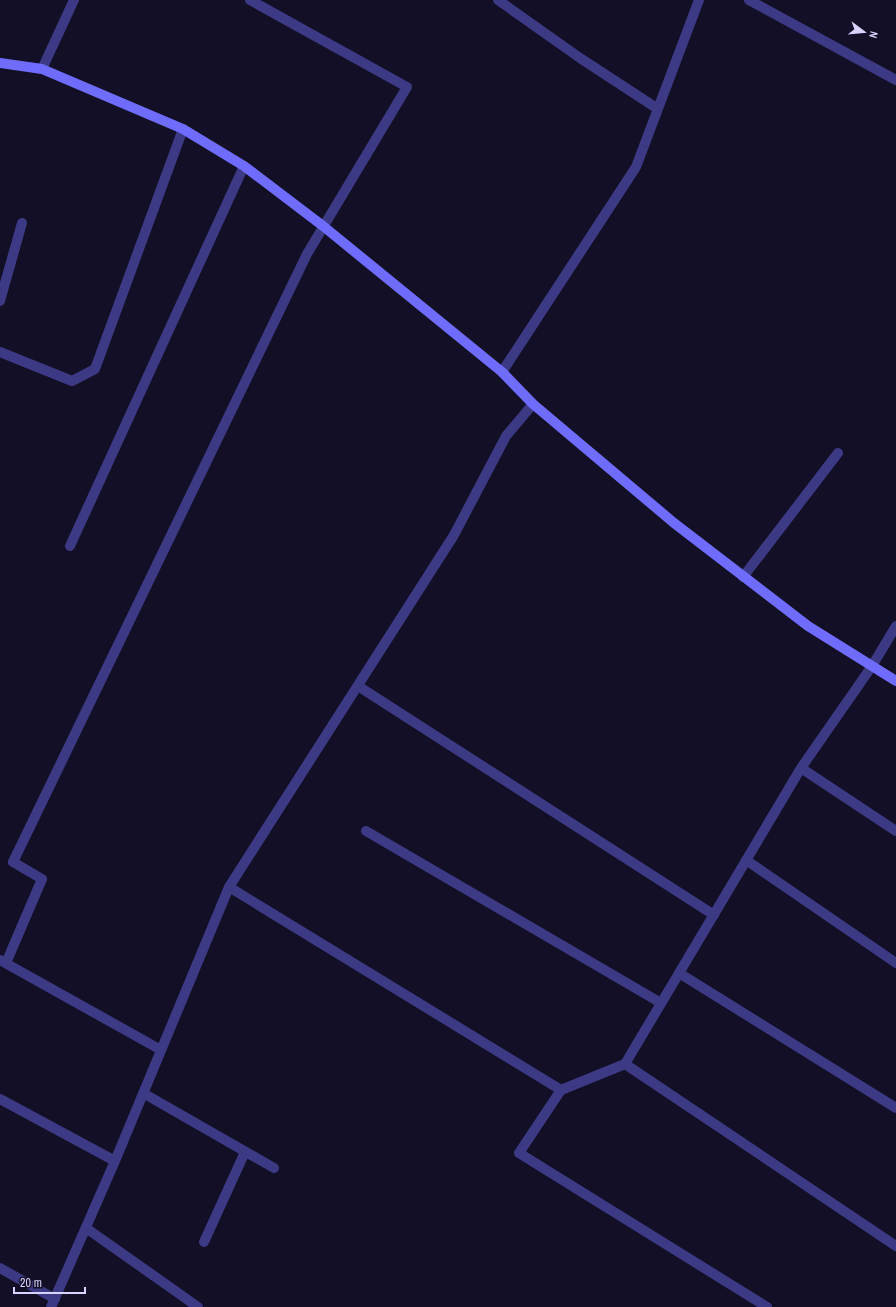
<svg xmlns="http://www.w3.org/2000/svg" width="896" height="1307" viewBox="0 0 896 1307" font-family="'Archivo Narrow',sans-serif">
	<rect width="100%" height="100%" fill="#130f26"/>
	<g fill="none" stroke-linecap="round" stroke-linejoin="round">
		<path stroke="#3d3a85" stroke-width="10" d="M0,301L22,223
			M0,352L72,381L95,369L183,129"/>
		<path stroke="#3d3a85" stroke-width="10" d="M498,0L580,58L658,109
			M749,0L896,80
			M42,69L74,0
			M502,372L636,167L699,0
			M70,546L244,166
			M743,577L838,453
			M896,626L872,666L801,768L625,1064L896,1246
			M358,686L714,915
			M801,768L896,831
			M366,831L661,1003
			M746,860L896,963
			M229,887L561,1090
			M0,960L161,1050
			M6,963L42,879L13,862L307,254L407,87L250,0
			M679,973L896,1108
			M625,1064L561,1090L519,1153L767,1307
			M143,1093L274,1168
			M0,1099L115,1161
			M86,1228L198,1307
			M204,1242L245,1152
			M0,1268L55,1299
			M51,1307L115,1161L229,887L454,535L506,436L533,404"/>
		<path stroke="#6f6bff" stroke-width="10" d="M0,63L42,69L183,129L244,166L323,226L502,372L533,404L674,523L808,626L896,681"/>
	</g>
	<g transform="translate(864 32) rotate(106)" stroke="#130f26" stroke-width="3" paint-order="stroke">
	<path d="M0-3L7 15L0 10L-7 15Z" fill="#d9d4ff"/>
	<text y="-6" font-size="11" font-weight="bold" text-anchor="middle" fill="#d9d4ff">N</text>
	</g>
	<path d="M14 1287v6h71v-6" fill="none" stroke="#d9d4ff" stroke-width="2"/>
	<text x="20" y="1287" font-size="12" fill="#d9d4ff" stroke="#130f26" stroke-width="3" paint-order="stroke">20 m</text>
</svg>
